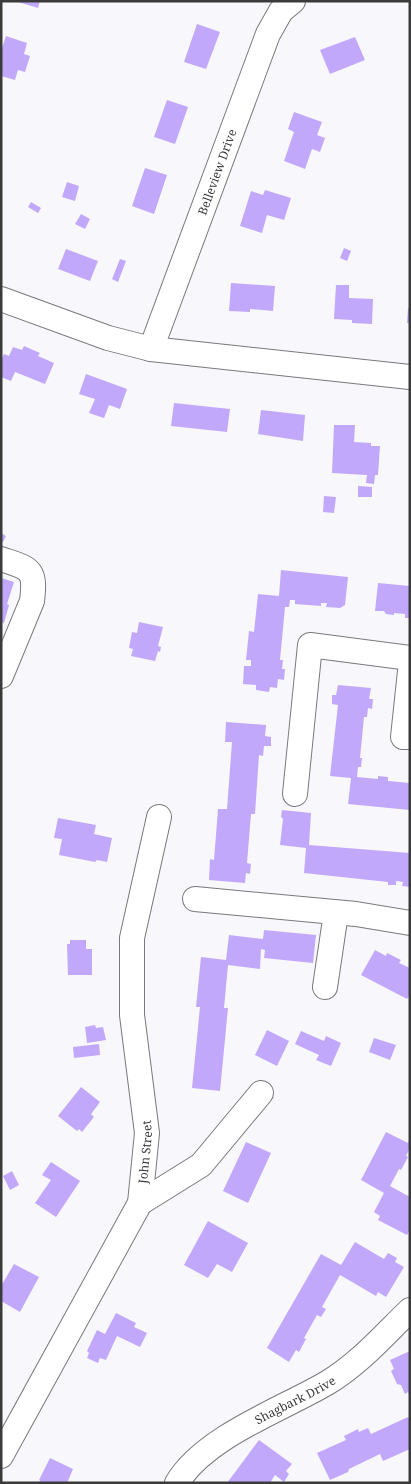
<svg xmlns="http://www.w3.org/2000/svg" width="411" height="1484" viewBox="0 0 411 1484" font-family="'Noto Serif',serif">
	<rect width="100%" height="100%" fill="#f8f7fb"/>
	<path fill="#c2a8fb" d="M15,1H40L38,8Z
		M197,24L220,32L206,69L184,62Z
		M6,36L27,43L24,54L30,56L25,72L18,70L15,80L1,76V51Z
		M355,37L365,60L330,74L320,50Z
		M167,100L188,107L175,144L154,137Z
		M294,112L322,122L317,135L325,138L320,152L312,149L305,169L284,161L294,132L288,129Z
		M145,168L167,175L154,214L132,206Z
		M67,182L79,186L75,201L62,197Z
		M265,190L291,198L284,220L267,215L262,233L240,226L251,191L263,195Z
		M31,202L41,208L38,213L28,207Z
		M81,214L90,219L85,229L75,224Z
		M344,248L351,251L347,261L340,258Z
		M66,249L98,261L90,281L58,269Z
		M120,259L126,261L118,282L112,279Z
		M231,283L275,286L273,311L250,309V312L229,311Z
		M336,285H349V298L373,299L372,324L352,323V320L334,319Z
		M408,308H410V323H407Z
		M24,346L40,353L38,356L54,363L45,384L15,372L11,381L1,377V360L4,354L9,356L13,347L22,350Z
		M86,374L127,389L120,409L109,405L104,418L89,413L95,399L79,394Z
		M174,403L230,409L227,432L171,426Z
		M261,410L305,415L303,441L258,434Z
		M334,425H355L354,442L371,443V446H380L378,475H375L374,484L366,483L367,475L332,473Z
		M358,486L372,487V497H358Z
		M324,496L336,497L334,513L323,512Z
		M1,533L6,536L3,542L1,541Z
		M281,570L348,577L345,605L340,608L326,607L327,603H321V606L295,604V600H290L289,607H285L280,660H283L282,669H285L284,680L278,679L277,688L270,687L269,692L256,690V685L243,684L244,666H251V660H246L249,631L254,632L258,594L279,596Z
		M1,578L14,582L7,604L9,605L4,623L1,622Z
		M378,583L410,586V618H405V614L394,613V615L386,614L384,611H375Z
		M139,622L163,627L158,646L161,647L160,652L158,651L155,661L131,656L133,649L129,648L132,632L137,633Z
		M338,685L371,688L369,699H373L372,709L368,708L367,717H364L360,758H362L361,767H358L357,777L378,779V776L388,777V781L410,783V810L348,804L351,778L330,776L338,705L332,704V695H336Z
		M226,722L266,725L265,736L271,737V746H264L263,756L259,755L255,814H251L247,863L251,864L250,874L246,873L245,883L209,880L210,859L214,860L218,809H227L232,742H225Z
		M282,810L311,813L309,845L410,853V887L402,886L403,882L396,881V885H388V882L304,873L306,848L280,845L283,819L281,817Z
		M58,818L96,825L94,834L112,838L107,862L97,860L95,862L59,855L62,839L54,838Z
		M264,930L316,935L313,963L264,958L265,950L261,949L260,969L228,965L224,1008H228L220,1091L192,1088L200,1007H196L201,957L226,960L229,935L263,939Z
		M70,940H86V949H92V975H68L67,944H70Z
		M375,950L386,956L387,953L401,960L399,963L410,968V995L407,999L361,975Z
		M95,1025L96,1028L103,1027L106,1040L87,1043L85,1027Z
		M267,1030L289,1041L277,1066L255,1055Z
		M301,1031L324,1041L326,1036L341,1043L331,1066L316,1060L319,1055L295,1044Z
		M374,1038L396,1045L390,1060L369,1052Z
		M99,1044L100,1055L74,1058L73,1047Z
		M81,1087L100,1102L91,1114L94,1117L82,1132L79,1129L77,1131L58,1116Z
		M386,1132L408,1143L410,1139V1148L406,1156L408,1157L401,1170L399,1169L390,1186L410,1197V1230L407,1235L378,1220L380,1216L374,1212L384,1193L361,1180Z
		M246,1142L271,1153L248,1203L223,1191Z
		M51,1162L80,1181L56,1217L35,1203L51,1180L42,1175Z
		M12,1171L19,1185L10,1190L3,1176Z
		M208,1221L248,1243L232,1272L217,1264L208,1278L184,1265Z
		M355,1242L384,1259L388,1253L397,1258L395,1262L404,1267L386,1297L378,1292L376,1296L340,1275L322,1307L326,1309L321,1317L317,1315L304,1338L306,1339L299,1352L296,1350L289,1362L267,1348L321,1254L341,1265Z
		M14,1264L39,1277L20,1312L1,1301V1286Z
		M116,1313L136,1323L134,1327L147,1333L140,1347L117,1336L106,1360L100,1358L98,1363L87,1358L89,1353L87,1351L97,1330L105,1334Z
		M410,1351V1396L408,1392L405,1394L401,1385L397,1384L391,1371L394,1369L390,1360Z
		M408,1417L410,1420V1449L383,1461L380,1454L349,1469L348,1472L330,1480L317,1453L346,1440L344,1436L358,1429L359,1432L368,1428L371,1434Z
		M259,1440L292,1464L286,1471L289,1474L284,1482L275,1475L270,1483H227Z
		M50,1458L73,1469L67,1483H39L40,1480H39Z"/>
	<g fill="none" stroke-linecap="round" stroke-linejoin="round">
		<g stroke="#79787b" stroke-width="26">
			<g id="minor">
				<path d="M293,1L281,11L268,34L151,349L410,377"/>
				<path d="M1,299L108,338L151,349"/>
				<path d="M1,559C30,569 36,568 32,601L1,676"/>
				<path d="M410,671L403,737H410"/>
				<path d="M295,794L310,645L410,658"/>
				<path d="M195,899L356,914L410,923"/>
				<path d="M325,987L336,913"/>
				<path d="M140,1203L201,1165L261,1093"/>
				<path id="s1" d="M1,1456L140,1203L147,1133L132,1015V938L159,817"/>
				<path id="s2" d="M177,1483C204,1437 283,1409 327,1383C359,1364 384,1335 410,1310"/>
			</g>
		</g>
		<use href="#minor" stroke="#fff" stroke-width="24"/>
	</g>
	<g text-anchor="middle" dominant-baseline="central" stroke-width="4" stroke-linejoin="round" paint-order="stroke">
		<g font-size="12" fill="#3b3b3c" stroke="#fff">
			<text transform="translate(217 172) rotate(-70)">Belleview Drive</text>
			<text stroke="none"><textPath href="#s1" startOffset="340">John Street</textPath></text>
			<text stroke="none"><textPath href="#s2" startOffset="146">Shagbark Drive</textPath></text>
		</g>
	</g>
	<rect width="411" height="1484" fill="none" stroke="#3b3b3c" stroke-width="5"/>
</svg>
